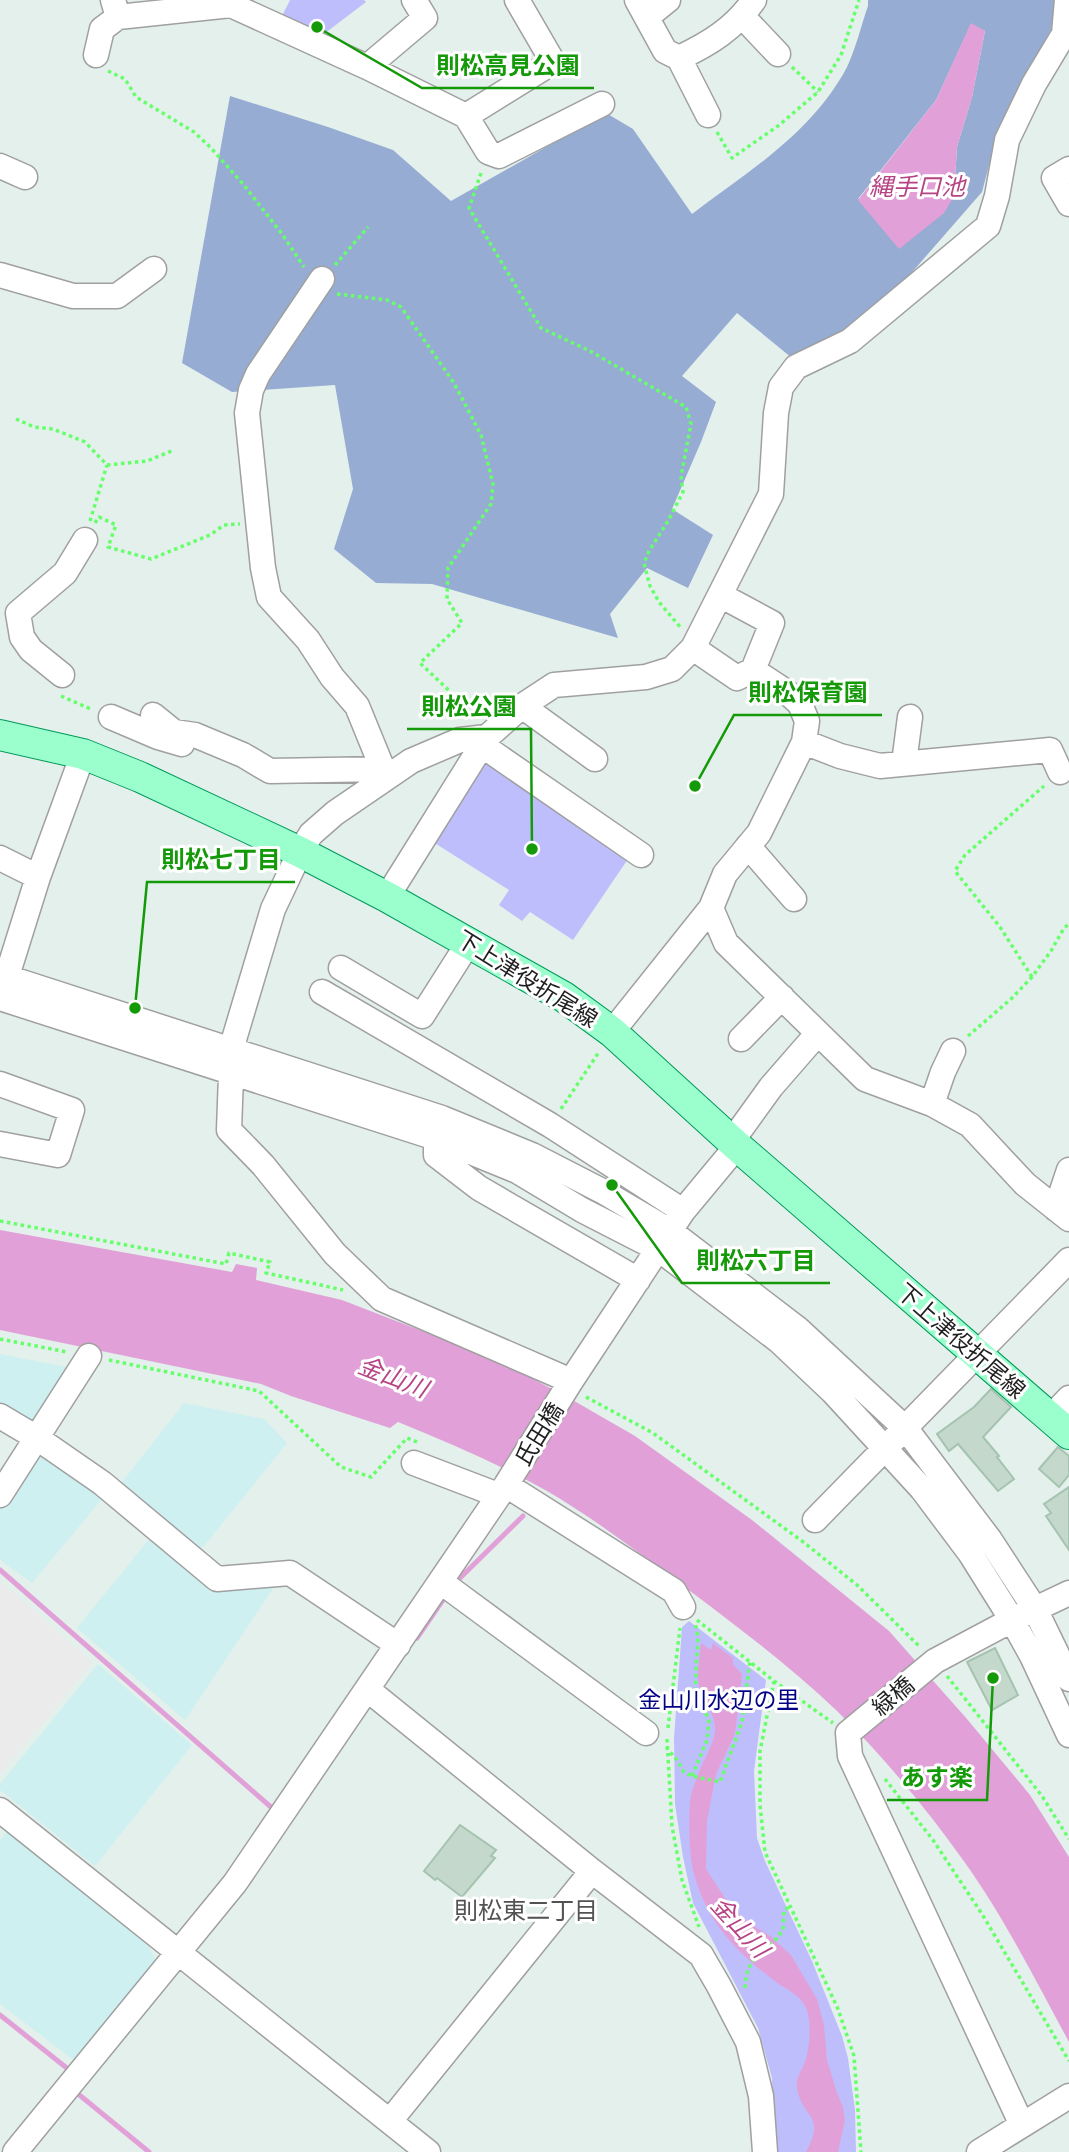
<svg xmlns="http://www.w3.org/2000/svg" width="1069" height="2152" viewBox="0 0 1069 2152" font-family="'Space Grotesk','Noto Sans JP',sans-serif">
	<rect width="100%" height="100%" fill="#e4f0eb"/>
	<path fill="#cef0f0" d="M0,1354L72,1368L36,1425L0,1404Z
		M184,1403L264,1419L287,1443L200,1551L119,1486Z
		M39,1452L102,1499L32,1583L0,1560V1509Z
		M150,1538L216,1591L274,1587L185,1720L77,1628Z
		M98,1664L192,1745L95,1866L0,1790V1784Z
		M11,1826L143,1936L156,1961L75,2061L0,2004V1840Z"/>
	<path fill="#96acd3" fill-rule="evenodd" d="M868,0H1056L1054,24L1027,74L996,139L982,192L900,286L845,332L792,358L737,313L682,376L716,402L701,442L672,509L713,535L688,588L647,568L610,614L618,638L432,584L376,583L334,549L353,489L335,385L232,392L182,363L230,96L328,127L393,150L451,201L606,113L633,129L692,214C749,171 813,132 847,67C856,48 861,26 868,6ZM971,24L985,31L972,97L957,147L954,196L858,199L936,100Z"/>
	<path fill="#bebefd" d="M290,0H364L366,2L320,37L281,18Z
		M488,760L630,856L573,940L530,912L522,921L499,905L509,890L433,842Z
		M689,1621L766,1680L754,1771L757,1838L765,1861L812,1961L842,2036L848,2058L855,2110L856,2152H777L773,2121L772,2078L758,2028L693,1903L683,1857L675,1804L674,1738L682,1627Z"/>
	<path fill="#ebebeb" d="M0,1581L92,1662L0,1774Z"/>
	<path fill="#e1a1d8" d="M971,23L985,31L972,97L957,147L954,196L944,213L899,249L858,200L936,100Z
		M0,1230L232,1272L236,1264L257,1268L256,1280L342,1300L497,1360L569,1398L635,1436L752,1520L889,1631L967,1719L1030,1795L1069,1857V2042C1036,1981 1004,1917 963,1860C925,1807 883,1756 837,1711C792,1668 743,1631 694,1594C646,1558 598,1521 547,1491C499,1464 449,1443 398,1422L390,1428L291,1396L261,1384L0,1330Z
		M701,1643L711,1650L713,1643L733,1658V1664L742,1674L735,1734L716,1774L707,1821L706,1869L729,1904L747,1922L770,1936L791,1955L817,1999L824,2025L827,2060L837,2093L843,2107L845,2120L838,2152H806C826,2114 804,2121 797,2089C795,2077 803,2069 806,2059C810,2044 812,2020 805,2006C798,1993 783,1988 772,1979C733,1949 705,1919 693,1870C689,1853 688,1812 691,1795C693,1787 697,1778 700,1770C705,1757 714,1744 715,1730C716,1712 699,1698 698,1680C697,1669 700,1655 701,1643Z"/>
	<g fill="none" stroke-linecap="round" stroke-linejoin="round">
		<path stroke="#e1a1d8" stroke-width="5" d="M0,1570L272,1808
			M455,1583L523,1516
			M417,1638L447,1594
			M0,2015L68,2069
			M77,2093L149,2152"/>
	</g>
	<path fill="#c4d8cb" stroke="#a5c3b0" stroke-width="2" d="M991,1389L1011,1407L983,1437L999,1456L997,1457L1014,1479L998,1491L958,1444L949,1451L937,1434L974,1407Z
		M1058,1447L1069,1456V1475L1059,1487L1039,1469Z
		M1069,1487V1550L1046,1516L1051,1513L1044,1504Z
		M995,1648L1018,1695L992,1710L967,1662Z
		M460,1825L496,1850L491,1856L495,1858L462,1897L437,1878L435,1880L424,1871Z"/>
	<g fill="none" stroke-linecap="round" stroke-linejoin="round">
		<g stroke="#a0a0a0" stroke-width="27">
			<path id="minor" d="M113,0L118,17L231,5L367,67L466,116L488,152L499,156L602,104
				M637,0L665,51L679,58C709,44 735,28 754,0
				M647,17L668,0
				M743,17L778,54
				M96,55L102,29L118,17
				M679,58L708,115
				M367,67L425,18L414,0
				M466,116L553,62L517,0
				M0,166L25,177
				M1069,169L1054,178L1069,204
				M0,275L73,296H117L154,269
				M322,279L258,374L251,390L247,413L263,568L269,597L308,640L332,677L357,706L386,777
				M720,595L772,623L753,670
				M18,613L65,573L85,540
				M18,613L22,637L31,650L62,675
				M522,706L595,759
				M153,715L174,732L195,735L243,755L270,771L383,769
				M111,717L158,737L182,744
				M487,737L460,740L411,761L335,813L311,834L300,852L273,909L235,1036L232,1048L229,1130L263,1165L335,1254L382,1299L571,1381
				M804,742L840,756L880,766L1050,750L1060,772
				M483,746L641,855
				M904,763L910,717
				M748,846L794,899
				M0,858L38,877
				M387,897L487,737L522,706L554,685L646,677L672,669L693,648L771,494L776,413L781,387L796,367L850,341L988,226L997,196L1007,140L1034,84L1064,34L1067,0
				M711,908L726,943L865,1079L932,1104L970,1125L1025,1184L1069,1219
				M341,968L422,1016L469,942
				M0,975L442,1118L532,1155L602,1191L670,1231L798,1329L906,1429L990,1540L1035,1609L1069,1679
				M2,992L38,877L83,754
				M322,992L550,1125L683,1211
				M0,998L436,1138L517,1171L582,1210L660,1250L779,1341L833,1392L922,1489L970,1553L1012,1620L1032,1656L1069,1735
				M612,1032L711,908L725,874L759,833L804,742L807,721L800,704L788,693L753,670L737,678L693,648
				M741,1039L782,997
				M0,1084L72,1110L58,1155L0,1144
				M932,1104L943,1072L953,1051
				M436,1138V1155L479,1188L638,1280
				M732,1141L771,1087L818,1033
				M1056,1209L1069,1170
				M0,1416L37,1438L102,1483L217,1579L290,1573L398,1645
				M1050,1418L1069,1398
				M414,1463L498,1495
				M506,1485L674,1591L683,1607
				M0,1495L89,1356
				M815,1520C900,1434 984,1346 1069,1260
				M441,1582L646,1733
				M367,1689L592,1871L701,1955L719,1986L748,2042L761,2096L765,2152
				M0,1810L428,2152
				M390,2121L592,1871
				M1022,2125L850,1756L848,1733L935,1661L1012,1620L1069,1593
				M15,2152L235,1883L506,1485L571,1381L683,1211L737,1146
				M979,2152L1069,2096"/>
		</g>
		<g stroke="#00995b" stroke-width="32">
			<path id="major" d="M0,735L83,754L140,777L300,852L387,897L564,997L612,1032L737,1146L1069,1434"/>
		</g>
		<path stroke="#66ff6b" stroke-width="3.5" stroke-dasharray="3.5 3.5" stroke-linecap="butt" d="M792,67L818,92
			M108,71L125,79L136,97L194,132L211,148L243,184L282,234L304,267
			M717,132L732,158L778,126L818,92L841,55L859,0
			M481,173L469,208L541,328L590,351L686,407L691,424L681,476L683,492L668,521L649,551L644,563L650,586L659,602L681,628
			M335,265L368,227
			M337,294L387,300L401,307L454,383L481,435L493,484L491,504L448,568L447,599L462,623L420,663L460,701L473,719
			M16,419L34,427L53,429L85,442L107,465
			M107,465L147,461L174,450
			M90,521L107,465
			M95,523L99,517L116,525L108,547L151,559L210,535L224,525L240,524
			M61,696L93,710
			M1032,977L1000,927L955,871L965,855L1044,786
			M968,1036L1011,999L1032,977L1051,951L1064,928L1069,924
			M561,1109L599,1052
			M0,1221L226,1264L229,1253L270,1262L266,1273L343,1290
			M0,1339L67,1352
			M109,1360L259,1391L341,1467L371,1477L407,1438L417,1442
			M586,1397L653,1433L802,1541L857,1585L920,1647
			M697,1620L774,1681L833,1723
			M947,1676L1042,1796L1069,1839
			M774,1681L760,1751V1805L765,1852L838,2009L854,2056L861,2152
			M668,1728L680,1628
			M667,1739L672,1826L682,1880L699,1927
			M666,1747L677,1760L684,1772L692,1776L720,1782L742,1722L750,1661
			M692,1776L707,1740L709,1720L695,1690L698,1637L695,1623
			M885,1779L933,1840L982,1914L1069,2061
			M745,1988C746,1969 750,1964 762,1949L766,1952L783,1930L784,1910L791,1906"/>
		<use href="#minor" stroke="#fff" stroke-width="24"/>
		<use href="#major" stroke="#9affcc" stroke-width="30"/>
	</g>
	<g text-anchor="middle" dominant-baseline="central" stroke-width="6" stroke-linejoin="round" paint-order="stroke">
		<g font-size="23" fill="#1f1f1f" stroke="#fff">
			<text transform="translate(527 979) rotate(32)">下上津役折尾線</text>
			<text transform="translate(961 1341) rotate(41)">下上津役折尾線</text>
			<text transform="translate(539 1434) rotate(-58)">氏田橋</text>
			<text transform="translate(893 1696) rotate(-40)">緑橋</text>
		</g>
		<g font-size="23" fill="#040386" stroke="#fff">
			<text x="719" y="1700">金山川水辺の里</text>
		</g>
		<g font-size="24" font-style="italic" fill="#b64485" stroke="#fff">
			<text x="917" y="186">縄手口池</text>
			<text transform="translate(393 1377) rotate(21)">金山川</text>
			<text transform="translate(740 1927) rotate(48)">金山川</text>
		</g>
		<g font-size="24" fill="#525252" stroke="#fff">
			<text x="526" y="1910">則松東二丁目</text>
		</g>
	</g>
	<path fill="none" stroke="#149909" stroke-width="2.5" d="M317 27L422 88H594M695 786L734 715H882M532 849L531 729H407M135 1008L147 882H295M612 1185L682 1283H830M993 1678L987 1800H887"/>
	<g fill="#149909" stroke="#fff" stroke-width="2.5">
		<circle cx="317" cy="27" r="7"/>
		<circle cx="695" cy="786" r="7"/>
		<circle cx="532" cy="849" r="7"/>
		<circle cx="135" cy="1008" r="7"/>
		<circle cx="612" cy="1185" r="7"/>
		<circle cx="993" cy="1678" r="7"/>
	</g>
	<g font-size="24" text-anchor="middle" font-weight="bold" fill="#149909" stroke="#fff" stroke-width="6" stroke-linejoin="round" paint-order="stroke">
		<text x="508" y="74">則松高見公園</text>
		<text x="808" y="701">則松保育園</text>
		<text x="469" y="715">則松公園</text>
		<text x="221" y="868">則松七丁目</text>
		<text x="756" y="1269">則松六丁目</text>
		<text x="937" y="1786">あす楽</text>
	</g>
</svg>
